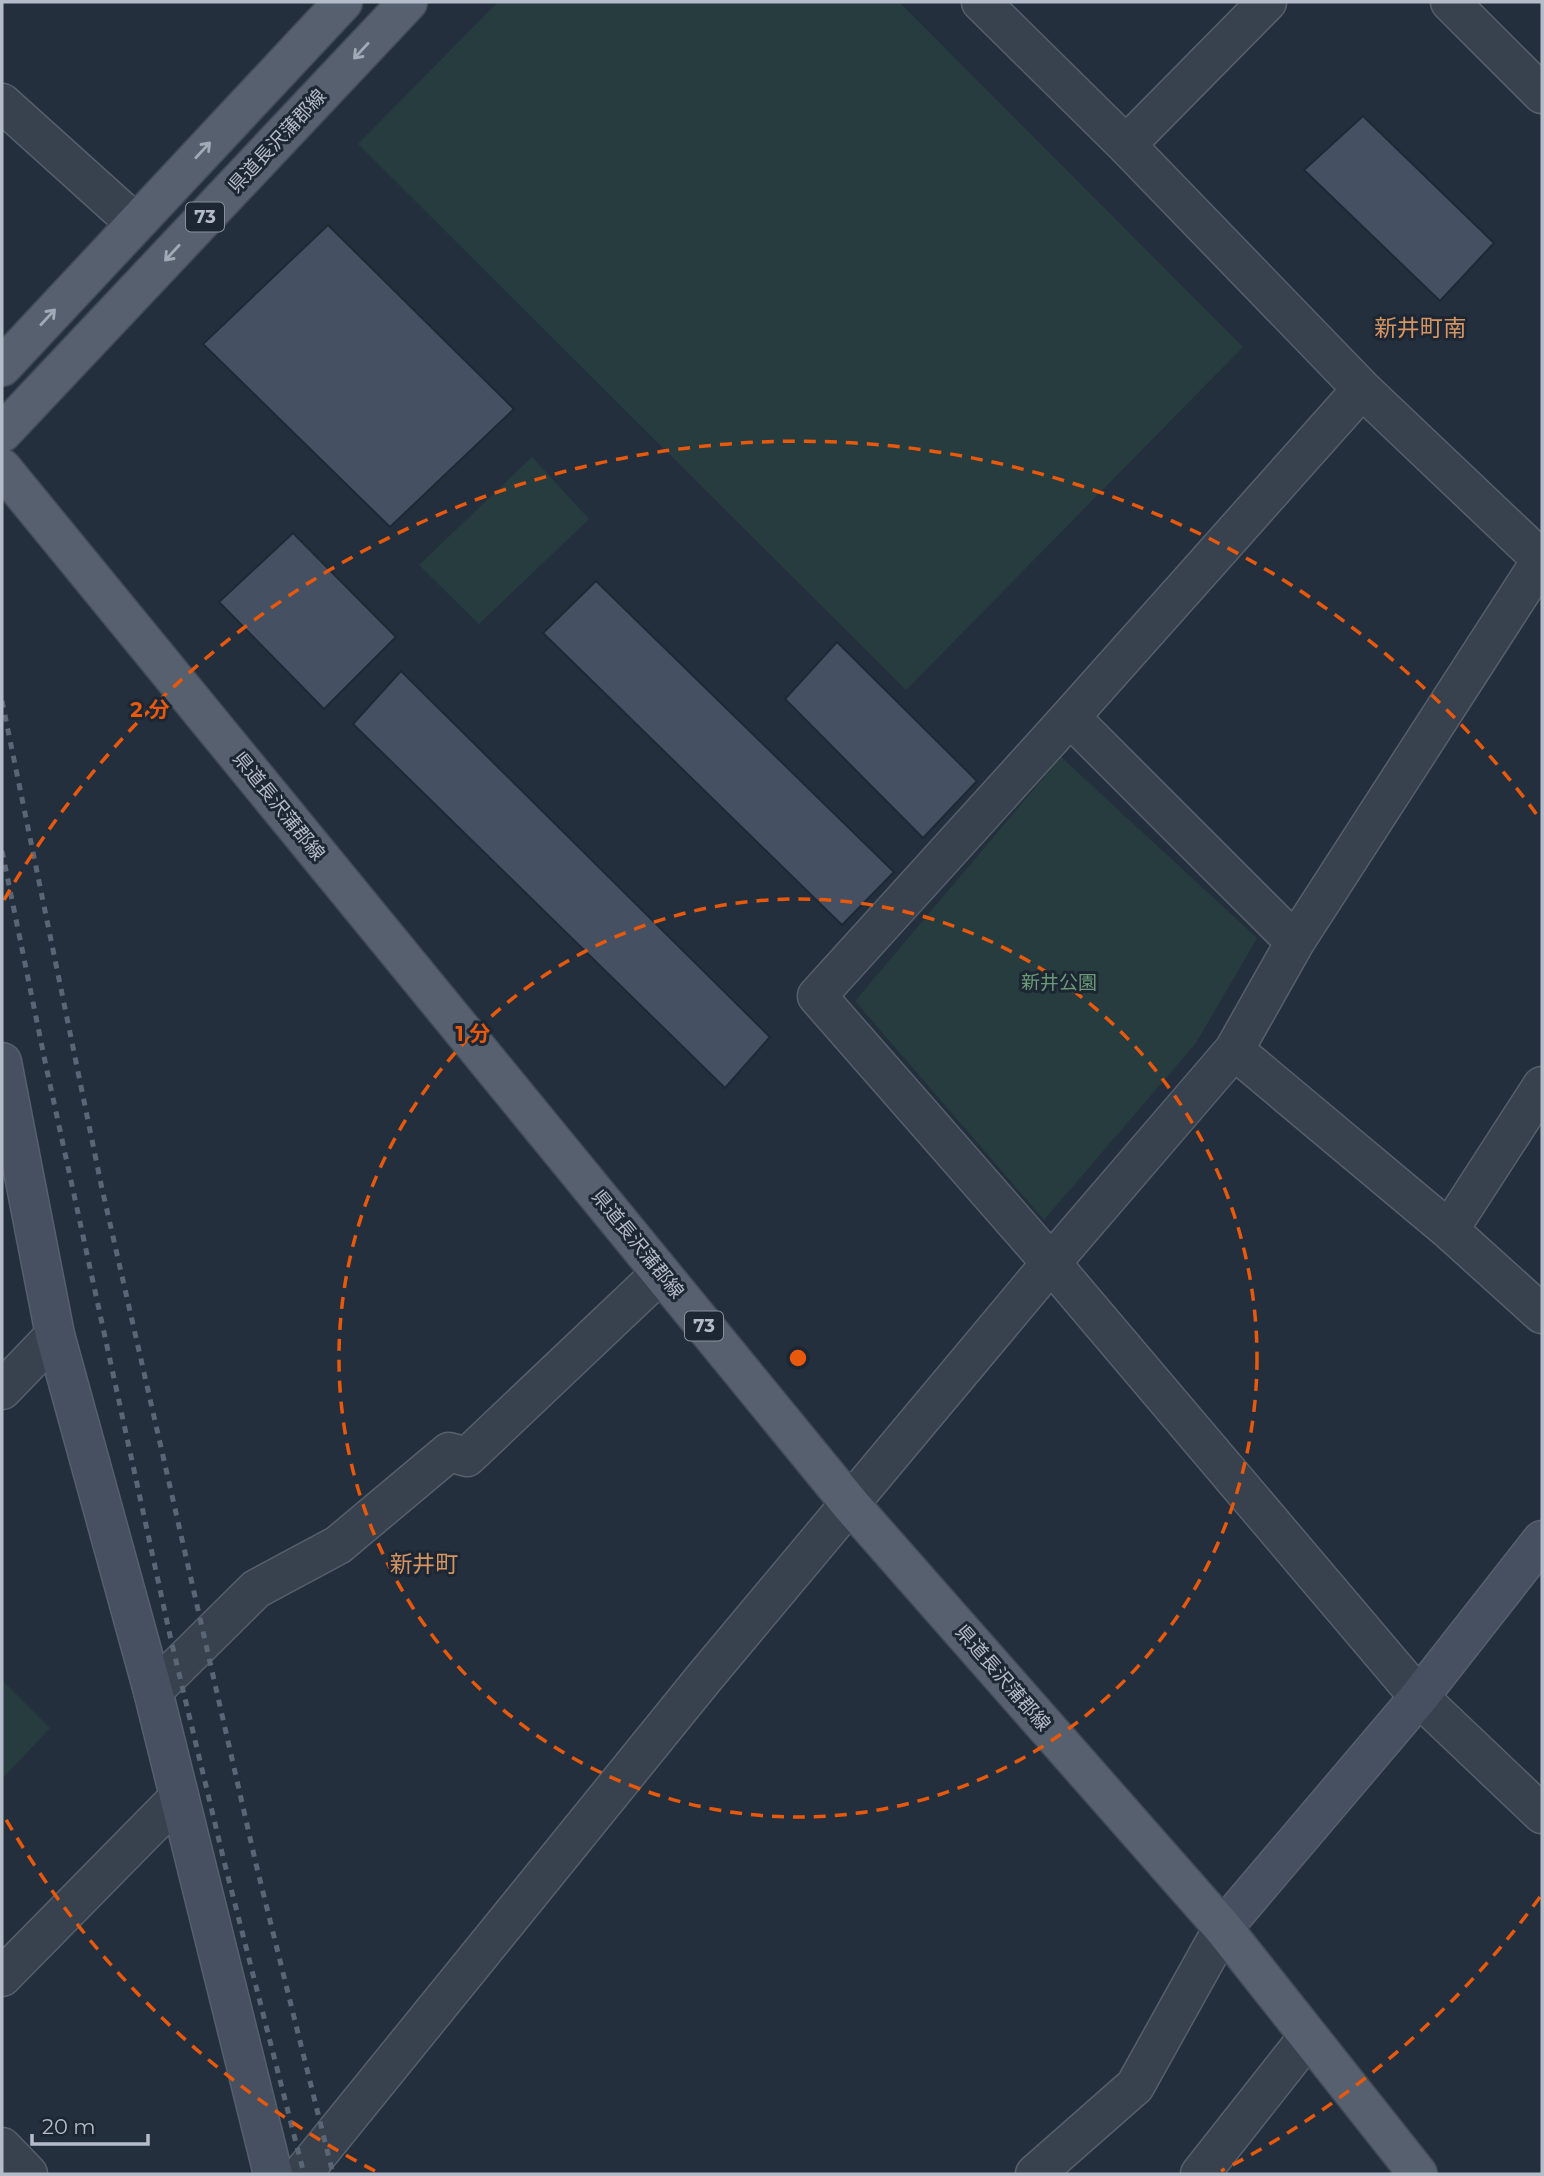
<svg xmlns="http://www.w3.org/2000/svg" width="1544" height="2176" viewBox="0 0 1544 2176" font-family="Montserrat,'Noto Sans JP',sans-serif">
	<rect width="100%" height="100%" fill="#242f3e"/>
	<path fill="#263c3f" d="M498,2H899L1243,347L906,690L358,144Z
		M532,457L589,519L479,624L419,565Z
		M1061,757L1257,938L1196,1043L1044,1220L855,1001Z
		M2,1680L50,1728L2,1779Z"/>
	<path fill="#455162" stroke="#1f2835" stroke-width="2" d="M1363,116L1494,243L1440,301L1304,170Z
		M328,225L514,409L390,527L203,344Z
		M293,533L396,637L324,709L219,602Z
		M596,581L894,872L842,925L543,633Z
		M837,642L977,781L923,838L785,699Z
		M401,671L770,1037L725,1088L353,724Z"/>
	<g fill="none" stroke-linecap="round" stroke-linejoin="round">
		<g stroke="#565f6c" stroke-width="41">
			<path id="street" d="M981,2L1126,145L1362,389L1542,560
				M1450,2L1542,94
				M2,103L135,223
				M1126,145L1267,2
				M1362,389L1070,717L817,996L1051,1263L1419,1697L1542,1814
				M1070,717L1295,942
				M1234,1050L1449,1230L1542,1314
				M1449,1230L1542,1086
				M2,1390L55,1335
				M153,1691L256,1589L338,1545L449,1452L467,1457L661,1273
				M2,1977L179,1797
				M2,2147L28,2174
				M302,2174L704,1678L1051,1263L1234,1050L1295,942L1542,559
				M1035,2174L1135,2086L1223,1928
				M1200,2174L1308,2037"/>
		</g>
		<g stroke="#565f6c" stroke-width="41">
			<path id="secondary" d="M2,1062L55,1335L153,1691L273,2174
				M1223,1928L1419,1697L1542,1540"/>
		</g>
		<g stroke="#414a57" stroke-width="41">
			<path id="primary" d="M2,367L343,2
				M2,433L408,2
				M2,468L851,1505L1223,1928L1418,2174"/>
		</g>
		<use href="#street" stroke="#38414e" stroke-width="38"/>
		<use href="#secondary" stroke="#465061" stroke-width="38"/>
		<use href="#primary" stroke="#56606e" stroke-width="38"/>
		<path stroke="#5a6575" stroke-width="5" stroke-dasharray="7 7" stroke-linecap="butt" d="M2,701L101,1184L256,1864L333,2174
			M2,851L46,1066L171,1640L224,1861L304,2174"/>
	</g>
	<defs><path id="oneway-shaft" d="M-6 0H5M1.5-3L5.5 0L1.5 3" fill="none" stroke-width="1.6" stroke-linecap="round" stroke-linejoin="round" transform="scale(1.75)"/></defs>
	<g stroke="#a1aab7">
		<use href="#oneway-shaft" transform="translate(361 51) rotate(133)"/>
		<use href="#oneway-shaft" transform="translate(203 150) rotate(-47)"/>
		<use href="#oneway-shaft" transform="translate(172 253) rotate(133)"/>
		<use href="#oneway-shaft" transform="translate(48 317) rotate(-47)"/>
	</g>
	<g fill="none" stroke="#e8590c" stroke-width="3.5" stroke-dasharray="12 9">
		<circle cx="798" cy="1358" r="459"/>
		<path d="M1540 1897A917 917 0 0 1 1221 2171M375 2171A917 917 0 0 1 4 1816M4 900A917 917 0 0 1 1540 819"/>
	</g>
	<g text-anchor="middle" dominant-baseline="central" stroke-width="6" stroke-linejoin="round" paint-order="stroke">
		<g fill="#1d2633" stroke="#878f9c" stroke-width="2">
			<rect x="186" y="202.5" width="38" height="29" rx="5"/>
			<rect x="685" y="1311.5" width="38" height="29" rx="5"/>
		</g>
		<g font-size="18" font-weight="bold" fill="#b4bcc9">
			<text x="205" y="217">73</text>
			<text x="704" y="1326">73</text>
		</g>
		<g font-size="19" fill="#b4bcc9" stroke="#1d2633">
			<text transform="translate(277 141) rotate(-47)">県道長沢蒲郡線</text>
			<text transform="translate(279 806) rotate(51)">県道長沢蒲郡線</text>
			<text transform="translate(638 1244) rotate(51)">県道長沢蒲郡線</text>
			<text transform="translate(1003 1678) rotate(49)">県道長沢蒲郡線</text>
		</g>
		<g font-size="19" fill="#6b9a76" stroke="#1d2633">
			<text x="1059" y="982">新井公園</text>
		</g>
		<g font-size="23" fill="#d59563" stroke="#1d2633">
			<text x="1420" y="328">新井町南</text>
			<text x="424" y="1564">新井町</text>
		</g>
	</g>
	<circle cx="798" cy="1358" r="10" fill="#e8590c" stroke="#1d2633" stroke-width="3.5"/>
	<g font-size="21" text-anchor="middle" font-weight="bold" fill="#e8590c" stroke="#1d2633" stroke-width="6" stroke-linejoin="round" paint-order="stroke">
		<text x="150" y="717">2 分</text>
		<text x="473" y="1041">1 分</text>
	</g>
	<rect width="1544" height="2176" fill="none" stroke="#b4bcc9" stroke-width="7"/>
	<path d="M32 2134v10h116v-10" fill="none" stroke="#b4bcc9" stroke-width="3.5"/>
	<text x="42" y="2134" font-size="21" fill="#b4bcc9" stroke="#1d2633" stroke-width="5" paint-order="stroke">20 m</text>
</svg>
